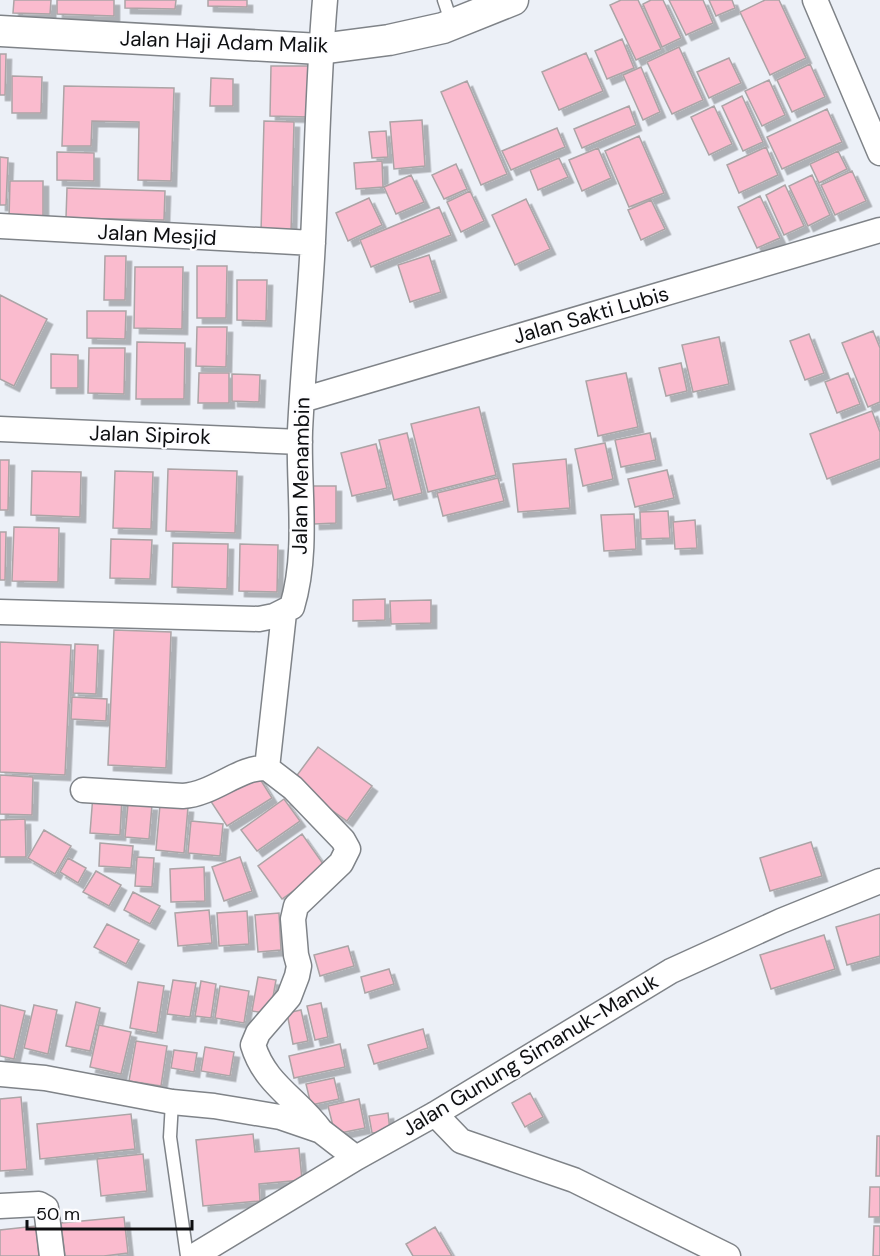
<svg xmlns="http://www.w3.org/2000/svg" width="880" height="1256" viewBox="0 0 880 1256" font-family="'DM Sans',sans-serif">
	<defs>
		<filter id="shadow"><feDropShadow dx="5.5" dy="5.5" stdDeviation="0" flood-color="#0004"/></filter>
	</defs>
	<rect width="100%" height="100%" fill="#ecf0f7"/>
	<path fill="#fabbce" stroke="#aca4a6" stroke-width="1.5" filter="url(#shadow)" d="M14,0H51L50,14L13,13Z
		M57,0H114V16L57,14Z
		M125,0H176L175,9L125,8Z
		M208,0H247V7L208,6Z
		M621,0H638L661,49L636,60L610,5Z
		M651,0H663L681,38L662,47L643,4Z
		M669,0H703L713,23L686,35Z
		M709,0H732L735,8L716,16Z
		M765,0H779L806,58L770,75L740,12Z
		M622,39L634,68L607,79L595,51Z
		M679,47L703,100L672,114L647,62Z
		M586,53L603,91L559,110L542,72Z
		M0,54H6L5,95H0Z
		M729,58L741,83L709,98L697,72Z
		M810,64L825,97L792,112L777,80Z
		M271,66H311L309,117L270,116Z
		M641,67L660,112L643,120L623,75Z
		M12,76L42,77L41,113H12Z
		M211,78L233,79V106H210Z
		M769,80L785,115L762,126L745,91Z
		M467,81L507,174L481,185L441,92Z
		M64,86L174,88L171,181L138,180L139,122L92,121L91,146H62Z
		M742,96L763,142L743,151L722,106Z
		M629,106L636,125L582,148L574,129Z
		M714,106L732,144L709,155L691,117Z
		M827,109L842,142L782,169L767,137Z
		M422,120L425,166L394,169L390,122Z
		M264,121L294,122L291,233L261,232Z
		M557,128L565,147L511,170L502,151Z
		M386,131L388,157L372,158L369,132Z
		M639,136L664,193L629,207L605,151Z
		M766,147L778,175L739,193L727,165Z
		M598,148L611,178L582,191L569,160Z
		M838,151L847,169L819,183L810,164Z
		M57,152L94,153V181L57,180Z
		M0,157L8,158L6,205H0Z
		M559,158L568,177L538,190L530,170Z
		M382,161L383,187L356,189L354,163Z
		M456,164L467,189L444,199L432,175Z
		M852,171L866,201L835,215L821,185Z
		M411,175L424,202L396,214L384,187Z
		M812,175L830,215L808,226L789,186Z
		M10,181H43V220L9,219Z
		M785,185L804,226L784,235L766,195Z
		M67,188L165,191L164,220L66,218Z
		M470,191L484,221L461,232L447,202Z
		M760,196L780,238L757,248L738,207Z
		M369,198L382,225L348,241L336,213Z
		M526,199L550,249L515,265L492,215Z
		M651,200L665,229L641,240L628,210Z
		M439,207L451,235L371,267L360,240Z
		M429,255L441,292L410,302L398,265Z
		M105,256H126L125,300H104Z
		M197,266H227L226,318H197Z
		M135,267H183L182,329L134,328Z
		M237,280H267L266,321L237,320Z
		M0,295L47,319L14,386L0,379Z
		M87,311H126L125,339L87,338Z
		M197,327H227L226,367L196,366Z
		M873,331L880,348V402L868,407L842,343Z
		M809,334L824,373L805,380L790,341Z
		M719,337L729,384L693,392L682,345Z
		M137,342L185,343L184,399H136Z
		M89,348H125L124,394L88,393Z
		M51,354L78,355V388H51Z
		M681,363L687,391L666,396L659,368Z
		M199,373H229V403H198Z
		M626,373L638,427L598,436L586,381Z
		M848,373L860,404L837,413L825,382Z
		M232,374L260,375L259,402L232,401Z
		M479,407L496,475L428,492L411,424Z
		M872,411L880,432V459L827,479L810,434Z
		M407,433L422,493L394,500L379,440Z
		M650,433L656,460L621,467L615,440Z
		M605,443L613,479L583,486L575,449Z
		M376,444L387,488L352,496L341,453Z
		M566,459L570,508L518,512L513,464Z
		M0,460H9L8,510H0Z
		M168,469L237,471L235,533L166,531Z
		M667,470L674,498L635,507L628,479Z
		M32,471L81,472L80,517L31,515Z
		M115,471L153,472L151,529L113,528Z
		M498,478L504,501L443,516L437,493Z
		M313,486H336V523L314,524Z
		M668,511L670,538L641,539L640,512Z
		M634,514L636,549L604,551L601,515Z
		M695,520L697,548L675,549L673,522Z
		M14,527L59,528L58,582L12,581Z
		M0,532H6L5,580H0Z
		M111,539L152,540L150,579L110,578Z
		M173,543L228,544L227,589L172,587Z
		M240,544L278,545L277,592L239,591Z
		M385,599V620L353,621V600Z
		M431,600V623L391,624L390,601Z
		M114,630L171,632L166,768L108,765Z
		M0,642L71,645L65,775L0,772Z
		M75,644L98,645L96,694L73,693Z
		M72,697L107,699L106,721L71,719Z
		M318,747L372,786L347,821L292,782Z
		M255,771L272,798L227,826L210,800Z
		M0,775L33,777L32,815L0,814Z
		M93,795L122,797L120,835L90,833Z
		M284,799L300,821L257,851L241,830Z
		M128,804L152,805L149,839L125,837Z
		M160,805L188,807L184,853L156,850Z
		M25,819L26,857H0V820Z
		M191,821L223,824L220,856L188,853Z
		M44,830L71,846L55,874L28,858Z
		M302,834L326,868L282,899L258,866Z
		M811,842L822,876L770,891L760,858Z
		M100,843L133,846L131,868L99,866Z
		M137,857L154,858L152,887L135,886Z
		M240,857L252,891L224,901L212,867Z
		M68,858L86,868L78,883L60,872Z
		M204,867L205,901L171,902L170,869Z
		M96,871L121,885L109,906L83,892Z
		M133,892L160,906L150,924L124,910Z
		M209,910L212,943L178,946L175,913Z
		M247,911L249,944L219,946L217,913Z
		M279,913L281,950L258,952L255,915Z
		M880,914V956L847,965L836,927Z
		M107,924L139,940L126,964L94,947Z
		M824,935L835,969L771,989L760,955Z
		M348,946L354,966L320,976L314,955Z
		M389,969L394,984L365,993L361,977Z
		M258,977L276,980L270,1014L252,1011Z
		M173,980L196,983L190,1017L167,1014Z
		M201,981L216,984L211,1018L195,1016Z
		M138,982L164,986L157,1033L130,1028Z
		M220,986L249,991L244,1023L215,1018Z
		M76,1002L100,1008L90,1051L66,1046Z
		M321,1003L328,1037L315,1040L307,1006Z
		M0,1005L25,1011L14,1059L0,1056Z
		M34,1005L57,1010L48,1054L24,1048Z
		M301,1010L308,1041L293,1044L287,1013Z
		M99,1025L131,1032L121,1074L90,1067Z
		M423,1029L428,1048L374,1064L368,1045Z
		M136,1041L167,1046L161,1086L129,1081Z
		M340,1044L345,1067L294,1078L289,1056Z
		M205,1047L234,1052L230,1076L201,1071Z
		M174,1050L197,1053L194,1072L171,1068Z
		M334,1078L339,1099L311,1105L306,1084Z
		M530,1093L543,1117L525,1127L512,1103Z
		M21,1097L27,1169L0,1171V1099Z
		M359,1099L365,1128L335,1134L328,1106Z
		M388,1113L390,1131L372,1133L369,1116Z
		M131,1114L135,1149L40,1159L37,1124Z
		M253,1134L255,1152L299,1148L302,1180L259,1184L260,1201L203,1206L196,1140Z
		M877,1136H880V1176H876Z
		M143,1154L147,1191L101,1196L97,1159Z
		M870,1187H880V1217H869Z
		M124,1217L128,1253L104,1256H65L61,1223Z
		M36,1226L39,1256H0V1230Z
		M874,1226H880V1256H873Z
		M435,1227L452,1256H413L406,1244Z"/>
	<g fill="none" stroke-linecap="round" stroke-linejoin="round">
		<g stroke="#7f8388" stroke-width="15">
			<path id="service" d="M444,0L452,24
				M172,1102L170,1137L187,1256"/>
		</g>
		<g stroke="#7f8388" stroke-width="27">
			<path id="minor" d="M815,0L880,153
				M0,226L313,243
				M302,400L880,230
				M0,429L300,442
				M0,612L259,619L274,616L292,607C309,550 298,489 300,431C303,367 310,304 313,240C317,160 318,80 325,0
				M267,768L284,613
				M83,790L183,796C214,794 240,766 267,768L293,788L343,840L348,849L341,863L296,906L293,919L296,955L299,966L297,976L289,997L258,1033L253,1045C265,1085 298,1099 321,1131
				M0,1074L45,1078L172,1102L214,1106L280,1117L321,1131L356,1158
				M435,1114L461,1141L574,1180L728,1256
				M0,1206L39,1204L46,1208L52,1256
				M194,1256L356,1158L435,1114L671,971L781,921L880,881"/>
		</g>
		<g stroke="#7f8388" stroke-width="33">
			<path id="tertiary" d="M0,31L320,49L389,40L443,28L513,0"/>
		</g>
		<use href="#service" stroke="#fff" stroke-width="12"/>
		<use href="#minor" stroke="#fff" stroke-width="24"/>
		<use href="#tertiary" stroke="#fff" stroke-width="30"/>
	</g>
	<g text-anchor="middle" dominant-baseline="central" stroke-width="4.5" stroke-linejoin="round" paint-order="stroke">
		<g font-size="21" fill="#0e0f11" stroke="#fdfdff">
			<text transform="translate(224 42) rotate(2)">Jalan Haji Adam Malik</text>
			<text transform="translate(157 235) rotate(3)">Jalan Mesjid</text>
			<text transform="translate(591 315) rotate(-16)">Jalan Sakti Lubis</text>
			<text transform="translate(150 435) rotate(2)">Jalan Sipirok</text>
			<text transform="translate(301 476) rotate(-89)">Jalan Menambin</text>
			<text transform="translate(530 1055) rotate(-31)">Jalan Gunung Simanuk-Manuk</text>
		</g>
	</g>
	<path d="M27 1220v9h165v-9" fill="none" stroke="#0e0f11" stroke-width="3"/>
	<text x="36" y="1220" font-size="18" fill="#0e0f11" stroke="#fdfdff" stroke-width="4.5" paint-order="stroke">50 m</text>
</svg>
